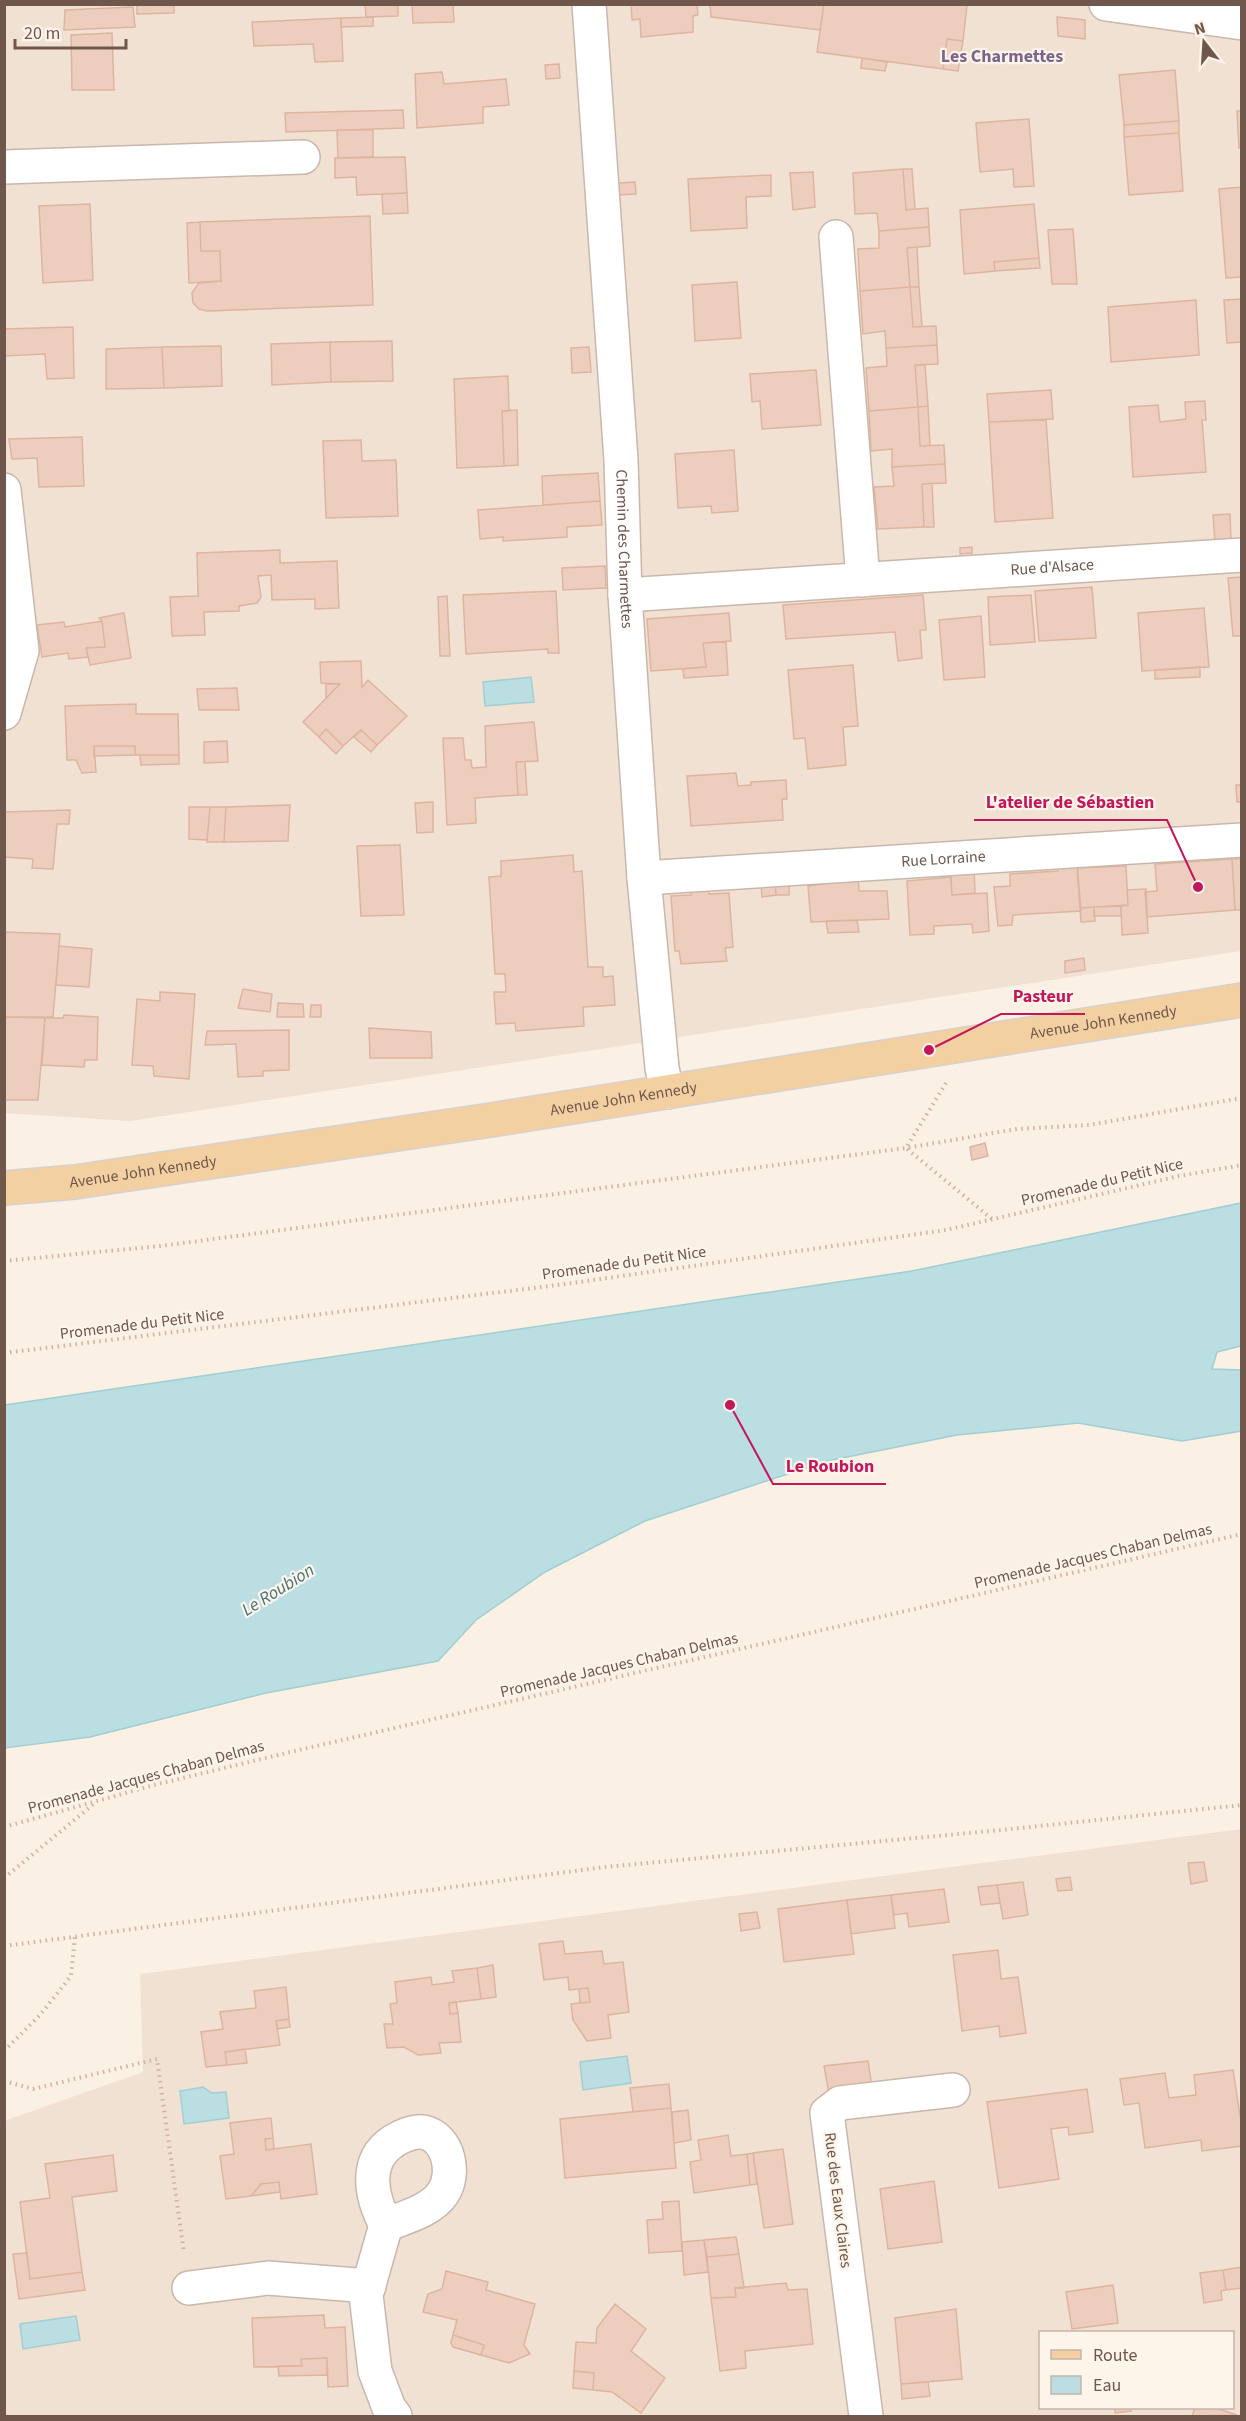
<svg xmlns="http://www.w3.org/2000/svg" width="1246" height="2421" viewBox="0 0 1246 2421" font-family="'Source Sans 3',sans-serif">
	<rect width="100%" height="100%" fill="#faf0e4"/>
	<path fill="#f1e1d3" fill-rule="evenodd" d="M4,5H1241V951L130,1121L5,1113Z
		M1241,1829V2416H5L4,2121L143,2072L140,1974ZM1040,2332H1232V2408H1040Z"/>
	<path fill="#badee1" stroke="#a2ced2" stroke-width="1.5" d="M531,677L534,702L485,706L483,682Z
		M1241,1203V1346L1217,1352L1212,1369L1241,1370V1431L1182,1441L1078,1423L957,1435L827,1461L645,1521L545,1572L476,1620L438,1661L266,1693L90,1737L5,1748V1405L912,1271Z
		M627,2056L631,2083L583,2090L580,2062Z
		M203,2087L212,2093L226,2092L229,2118L184,2124L180,2091Z
		M76,2316L80,2340L23,2349L20,2324Z"/>
	<path fill="#edcebe" stroke="#deb4a0" stroke-width="1.5" d="M137,4H174V13L137,14Z
		M365,4H398V16L366,17Z
		M412,4H453L454,22L413,23Z
		M631,4H697L698,15L693,16V32L641,37L640,19L632,20Z
		M710,4H824L820,30L711,17Z
		M824,4L967,5L963,41L947,39L943,69L817,52Z
		M133,7L135,27L64,30L65,10Z
		M373,17V26L341,27V18Z
		M1057,17L1085,20V39L1058,36Z
		M341,18L343,61L315,62L313,44L254,46L252,22Z
		M112,33L114,90H72L71,35Z
		M947,39L963,41L958,71L943,69Z
		M862,58L887,62L885,71L861,68Z
		M559,64L560,78L546,79L545,65Z
		M1175,70L1179,121L1124,125L1119,75Z
		M442,72L444,84L506,79L509,105L483,107V123L417,128L415,74Z
		M403,110L404,128L286,132L285,113Z
		M1237,111H1242V148H1239Z
		M1029,119L1034,186L1014,187L1013,169L980,172L976,123Z
		M1179,121V133L1124,137V125Z
		M337,130H373V157L338,158Z
		M1179,133L1183,191L1129,195L1124,137Z
		M405,157L407,193L357,195L356,177L335,178V158Z
		M903,169H912L915,209L906,210Z
		M903,169L906,210L928,208L929,227L879,231L877,213L855,214L853,173Z
		M813,172L815,207L793,210L790,173Z
		M771,175V196L746,197L747,228L691,231L688,179Z
		M635,182L636,194L619,195V183Z
		M1242,187V277L1226,278L1219,189Z
		M407,193L408,213L383,214L382,194Z
		M90,204L93,280L43,283L39,206Z
		M1034,204L1039,258L994,262L995,271L964,274L960,210Z
		M370,216L373,305L207,311L199,309L193,303L192,293L199,283L221,281L220,251H201L200,222Z
		M200,222L201,251H220L221,281L189,283L187,223Z
		M929,227L930,246L907,248L910,287L860,291L858,249L879,248V231Z
		M1073,229L1077,284H1052L1048,230Z
		M917,247L919,287H910L907,248Z
		M1039,258L1040,268L995,271L994,262Z
		M737,282L741,338L695,341L692,285Z
		M910,287L913,327L936,326L937,345L886,348L885,331L863,334L860,291Z
		M910,287H919L922,327H913Z
		M1242,299V342L1227,343L1224,300Z
		M1196,300L1199,355L1111,362L1108,307Z
		M73,327L74,378L47,379L45,354L4,356V329Z
		M392,341L393,381L331,382L330,342Z
		M330,342L331,382L272,385L271,344Z
		M937,345L938,364L915,365L918,407L869,411L866,368L887,366L886,348Z
		M221,346L222,386L164,388L162,347Z
		M162,347L164,388L106,389V349Z
		M589,347L591,372L572,373L571,348Z
		M915,365H925L928,406L918,407Z
		M816,370L821,425L762,429L760,401L752,402L750,374Z
		M508,376L509,411H502L504,466L457,468L454,379Z
		M1051,390L1053,419L989,422L987,394Z
		M1205,401L1206,420H1202L1206,472L1133,477L1129,407L1158,405L1160,422L1186,419L1185,402Z
		M928,406L930,446H920L918,407Z
		M918,407L920,446L944,445L945,464L892,467V449L871,451L869,411Z
		M517,410L518,465L504,466L502,411Z
		M1046,420L1053,518L995,522L989,422Z
		M82,437L84,486L39,487L37,458L12,459L9,439Z
		M361,440L362,461L396,460L398,516L326,518L323,441Z
		M734,450L738,511L712,513L711,506L678,508L675,454Z
		M945,464L946,483L922,484L924,527L878,529L874,487L894,486L892,467Z
		M598,473L600,501L543,505L542,476Z
		M922,484H932L934,527H924Z
		M600,501L602,525L567,527V537L503,541V537L480,539L478,510Z
		M1230,514L1231,541L1215,542L1213,515Z
		M972,547V553L960,554V548Z
		M280,550V563L337,561L339,608L315,609V599L272,600L271,575L258,576L261,597L257,603L239,606V611L204,612L205,635L172,636L170,597L198,596L197,553Z
		M605,566L606,588L563,590L562,568Z
		M1242,577V636H1233L1228,578Z
		M1092,587L1096,638L1039,641L1035,591Z
		M556,591L559,653H548V649L466,654L463,595Z
		M923,595L926,630H920L922,658L898,661L895,632L786,639L783,605Z
		M1031,595L1035,642L990,645L988,597Z
		M447,596L450,656H440L438,597Z
		M1204,608L1209,667L1142,671L1138,613Z
		M124,613L131,658L90,665L86,648L105,647L102,621L99,618Z
		M729,613L731,641L703,643L706,667L651,671L647,619Z
		M981,616L985,677L944,680L939,620Z
		M102,621L105,647L86,648L88,657L69,659L68,653L42,657L37,625L64,622L65,627Z
		M726,642L728,675L684,678L683,669L706,667L703,643Z
		M361,661L362,687L368,680L407,716L377,745L361,730L343,746L326,729L319,737L303,722L340,684L321,683L320,662Z
		M853,665L858,726L843,727L846,765L808,769L805,738L794,739L788,670Z
		M1200,667V677L1155,679V670Z
		M326,684H340L326,698Z
		M237,688L239,710H199L197,689Z
		M136,704V714H178L179,755H135V746H94L96,772L82,773L76,760H67L65,706Z
		M534,722L538,761L516,762L518,795L475,798L476,823L447,825L443,738H463L465,760H471L472,768L486,767L485,726Z
		M326,729L343,746L336,754L319,737Z
		M361,730L377,745L371,752L354,737Z
		M227,741L228,762L204,763V742Z
		M94,746H135V755L94,756Z
		M140,755H179V764L141,765Z
		M516,762H525L527,795H518Z
		M736,773L738,786L751,785V782L786,780L787,799H782L783,820L691,826L687,776Z
		M1236,785H1242V802H1237Z
		M433,802V832L417,833L415,803Z
		M290,805L288,841L224,842L226,807Z
		M189,807H210L207,840L189,839Z
		M210,807H226L224,842H207Z
		M70,810L69,824H57L53,869L32,868L33,859L4,857V812Z
		M400,845L404,915L361,916L357,846Z
		M573,855L574,872L582,871L588,967H603V977L613,976L615,1005L583,1007L584,1026L516,1031L515,1023L496,1024L494,992H506L505,974H495L489,877L501,876V861Z
		M1232,859L1235,910L1147,917L1145,892L1157,891L1155,864Z
		M1232,859H1242V910H1235Z
		M1077,863L1081,911L1013,915L1012,925L998,926L994,887L1010,886V874L1058,871V864Z
		M1126,866L1128,905L1080,908L1077,868Z
		M974,869L975,893L952,895L950,871Z
		M858,877L859,891H887L889,919L811,922L808,886L823,884V879Z
		M951,877L952,895L987,893L989,931L973,933L972,924L934,926V934L910,935L907,881Z
		M789,881V895H776L775,882Z
		M775,882L776,895L762,897L761,883Z
		M708,887L709,894L729,893L733,947L725,948L727,961L681,964L679,951H675L671,896L691,895V888Z
		M1146,889L1148,933L1122,935L1121,906L1128,905L1127,890Z
		M1121,906V916H1094V907Z
		M1094,907L1095,921L1081,922L1080,908Z
		M857,920L859,932L828,933L826,921Z
		M4,932L60,934L53,1017H4Z
		M59,946L92,949L89,987L56,985Z
		M1084,958L1085,970L1065,973V961Z
		M243,989L272,994L270,1012L238,1008Z
		M160,992L195,994L189,1079L154,1076L153,1066L132,1065L137,999L160,1001Z
		M278,1003L303,1004L304,1017H277Z
		M311,1005H321V1017H310Z
		M64,1015L98,1017L97,1060H85L84,1067L42,1065L45,1018H63Z
		M4,1017L45,1018L38,1100H4Z
		M369,1028L431,1032L432,1058H370Z
		M289,1030V1070L263,1071V1076L238,1077L236,1044L205,1045L207,1031Z
		M985,1143L988,1156L972,1160L970,1147Z
		M1204,1862L1207,1881L1191,1884L1188,1863Z
		M1070,1877L1072,1890L1058,1891L1056,1879Z
		M1023,1882L1028,1915L1003,1919L997,1885Z
		M997,1885L1000,1903L981,1905L978,1887Z
		M944,1889L949,1922L909,1927L907,1913L894,1915L891,1895Z
		M891,1895L895,1928L851,1934L847,1900Z
		M847,1900L854,1954L784,1962L778,1909Z
		M757,1912L760,1928L741,1931L739,1914Z
		M563,1941L565,1954L602,1951L604,1964L623,1962L629,2012L608,2015L611,2038L587,2041L573,2020L571,2004L590,2002L588,1988L569,1990L568,1977L544,1980L539,1944Z
		M998,1950L1001,1979L1018,1977L1026,2033L1000,2037L999,2026L962,2031L953,1955Z
		M493,1965L496,1997L481,1999L477,1968Z
		M477,1968L481,1999L449,2003L450,2014L458,2013L461,2042L439,2043L441,2053L418,2055L404,2047L387,2048L384,2024H393L390,2004L397,2003L395,1982L431,1977L432,1985L454,1982L452,1971Z
		M286,1987L289,2019L276,2021L280,2045L225,2052L227,2065L206,2067L201,2032L223,2029L220,2012L256,2008L254,1991Z
		M588,1988L590,2002L580,2003L579,1989Z
		M456,2002L458,2013L450,2014L449,2003Z
		M289,2019L290,2027L278,2029L276,2021Z
		M245,2049L247,2063L227,2065L225,2052Z
		M868,2061L872,2087L829,2094L824,2066Z
		M1233,2070L1242,2128V2146L1202,2151L1201,2140L1145,2148L1139,2103L1124,2105L1120,2079L1165,2073L1169,2098L1196,2095L1194,2075Z
		M669,2084L671,2108L633,2112L630,2088Z
		M1087,2089L1093,2132L1069,2135L1068,2127L1051,2129L1059,2179L999,2188L987,2102Z
		M671,2108L676,2168L565,2178L560,2119Z
		M688,2110L691,2140L674,2143L672,2112Z
		M271,2118L273,2138L265,2139L266,2150L311,2144L317,2194L281,2199L279,2182L261,2184L251,2196L226,2199L220,2156L234,2154L230,2123Z
		M728,2135L731,2156L747,2154L750,2185L694,2193L690,2162L701,2160L698,2140Z
		M273,2138L274,2149L266,2150L265,2139Z
		M783,2149L793,2224L764,2228L753,2153Z
		M753,2153L757,2184L750,2185L747,2154Z
		M113,2155L117,2191L72,2197L82,2272L30,2279L20,2202L50,2198L45,2164Z
		M934,2181L942,2242L888,2249L880,2189Z
		M279,2182L280,2192L251,2196L261,2184Z
		M679,2201L682,2251L649,2253L647,2220L663,2219L662,2202Z
		M736,2237L739,2254L707,2257L704,2240Z
		M704,2240L708,2272L684,2275L682,2242Z
		M27,2253L30,2279L82,2272L85,2290L19,2299L13,2254Z
		M739,2254L744,2288H735L736,2297L711,2298L707,2257Z
		M1242,2267V2288L1226,2290L1223,2270Z
		M1223,2270L1226,2290L1221,2291L1222,2300L1204,2303L1200,2273Z
		M446,2271L488,2282L486,2290L535,2304L524,2345L530,2354L509,2363L481,2355L484,2345L453,2335L457,2320L423,2312L428,2294L442,2289Z
		M786,2283L788,2290L807,2289L813,2344L745,2351L746,2368L720,2371L711,2298L736,2297L735,2288Z
		M1113,2285L1118,2323L1072,2329L1066,2292Z
		M615,2304L646,2329L631,2351L665,2378L641,2413L612,2392L593,2390L594,2373L574,2371L576,2342L596,2343L597,2328Z
		M956,2309L962,2379L901,2384L895,2318Z
		M324,2315L325,2328L345,2327L348,2386L328,2387L327,2358L301,2359L302,2366L254,2367L252,2318Z
		M453,2335L484,2345L481,2355L453,2347L451,2343Z
		M327,2358V2375L279,2376L278,2366H302L301,2359Z
		M574,2371L594,2373L593,2390L573,2388Z
		M928,2382L930,2396L902,2399L901,2384Z
		M1115,2408H1130L1131,2411L1115,2413Z
		M1195,2408H1215L1237,2415L1192,2416Z"/>
	<g fill="none" stroke-linecap="round" stroke-linejoin="round">
		<g stroke="#cab7ab" stroke-width="36">
			<g id="minor">
				<path id="s1" d="M589,4L621,460L625,595L644,878L662,1068L667,1092"/>
				<path d="M1106,4L1242,23"/>
				<path d="M4,167L303,157"/>
				<path d="M836,237L863,580"/>
				<path d="M4,490L22,651L4,713"/>
				<path id="s2" d="M625,595L1242,555"/>
				<path id="s3" d="M644,878L1242,840"/>
				<path d="M386,2225C405,2217 431,2211 443,2193C456,2174 449,2137 423,2132C417,2131 407,2134 401,2137C363,2155 369,2193 386,2225L366,2295L375,2371L389,2408L395,2416"/>
				<path d="M189,2288L268,2278L369,2286"/>
				<path d="M866,2416L827,2113L840,2103L953,2090"/>
			</g>
		</g>
		<g stroke="#d7d0cd" stroke-width="36">
			<g id="major">
				<path id="s4" d="M4,1188L75,1182L491,1120L1242,1000"/>
			</g>
		</g>
		<path stroke="#d1b1a2" stroke-width="4" stroke-dasharray="1.5 4.5" stroke-linecap="butt" d="M946,1083L906,1148L992,1219
			M4,1261L160,1246L906,1148L1017,1129L1089,1125L1242,1098
			M4,1353L558,1285L946,1230L1179,1176L1242,1165
			M4,1827L158,1784L303,1749L1242,1534
			M4,1878L95,1803
			M4,1946L605,1867L1001,1830L1242,1805
			M4,2051L40,2015L71,1976L75,1936
			M4,2081L33,2089L157,2059L184,2253"/>
		<use href="#minor" stroke="#fff" stroke-width="33"/>
		<use href="#major" stroke="#f3d0a2" stroke-width="33"/>
	</g>
	<g text-anchor="middle" dominant-baseline="central" stroke-width="4.5" stroke-linejoin="round" paint-order="stroke">
		<g font-size="16" fill="#70574c" stroke="#fdf4ea">
			<text stroke="none"><textPath href="#s1" startOffset="546">Chemin des Charmettes</textPath></text>
			<text stroke="none"><textPath href="#s2" startOffset="428">Rue d'Alsace</textPath></text>
			<text stroke="none"><textPath href="#s3" startOffset="300">Rue Lorraine</textPath></text>
			<text stroke="none"><textPath href="#s4" startOffset="1112">Avenue John Kennedy</textPath></text>
			<text stroke="none"><textPath href="#s4" startOffset="626">Avenue John Kennedy</textPath></text>
			<text stroke="none"><textPath href="#s4" startOffset="140">Avenue John Kennedy</textPath></text>
			<text transform="translate(1102 1182) rotate(-13)">Promenade du Petit Nice</text>
			<text transform="translate(624 1263) rotate(-8)">Promenade du Petit Nice</text>
			<text transform="translate(142 1324) rotate(-7)">Promenade du Petit Nice</text>
			<text transform="translate(1093 1556) rotate(-13)">Promenade Jacques Chaban Delmas</text>
			<text transform="translate(619 1665) rotate(-13)">Promenade Jacques Chaban Delmas</text>
			<text transform="translate(146 1777) rotate(-15)">Promenade Jacques Chaban Delmas</text>
			<text transform="translate(838 2200) rotate(83)">Rue des Eaux Claires</text>
		</g>
		<g font-size="18" font-weight="bold" fill="#7c648c" stroke="#fdf4ea">
			<text x="1002" y="56">Les Charmettes</text>
		</g>
		<g font-size="18" font-style="italic" fill="#45757b" stroke="#fdf4ea">
			<text transform="translate(278 1590) rotate(-32)">Le Roubion</text>
		</g>
	</g>
	<path fill="none" stroke="#c2185b" stroke-width="2" d="M1198 887L1167 820H974M929 1050L1001 1014H1085M730 1405L773 1484H886"/>
	<g fill="#c2185b" stroke="#fdf4ea" stroke-width="2">
		<circle cx="1198" cy="887" r="6"/>
		<circle cx="929" cy="1050" r="6"/>
		<circle cx="730" cy="1405" r="6"/>
	</g>
	<g font-size="18" text-anchor="middle" font-weight="bold" fill="#c2185b" stroke="#fdf4ea" stroke-width="4.5" stroke-linejoin="round" paint-order="stroke">
		<text x="1070" y="808">L'atelier de Sébastien</text>
		<text x="1043" y="1002">Pasteur</text>
		<text x="830" y="1472">Le Roubion</text>
	</g>
	<rect width="1246" height="2421" fill="none" stroke="#70574c" stroke-width="12"/>
	<rect x="1039" y="2331" width="195" height="78" fill="#fdf4ea" stroke="#c5b5ab" stroke-width="1.5"/>
	<rect x="1051" y="2350" width="30" height="9" fill="#f3d0a2" stroke="#c5b5ab" stroke-width="1.5"/>
	<text x="1093" y="2361" font-size="18" fill="#70574c">Route</text>
	<rect x="1051" y="2376" width="30" height="18" fill="#badee1" stroke="#c5b5ab" stroke-width="1.5"/>
	<text x="1093" y="2391" font-size="18" fill="#70574c">Eau</text>
	<g transform="translate(1204 42) rotate(343)" stroke="#fdf4ea" stroke-width="4.5" paint-order="stroke">
	<path d="M0-4.5L10 22L0 15L-10 22Z" fill="#70574c"/>
	<text y="-9" font-size="16" font-weight="bold" text-anchor="middle" fill="#70574c">N</text>
	</g>
	<path d="M15 39v9h111v-9" fill="none" stroke="#70574c" stroke-width="3"/>
	<text x="24" y="39" font-size="18" fill="#70574c" stroke="#fdf4ea" stroke-width="4.5" paint-order="stroke">20 m</text>
</svg>
